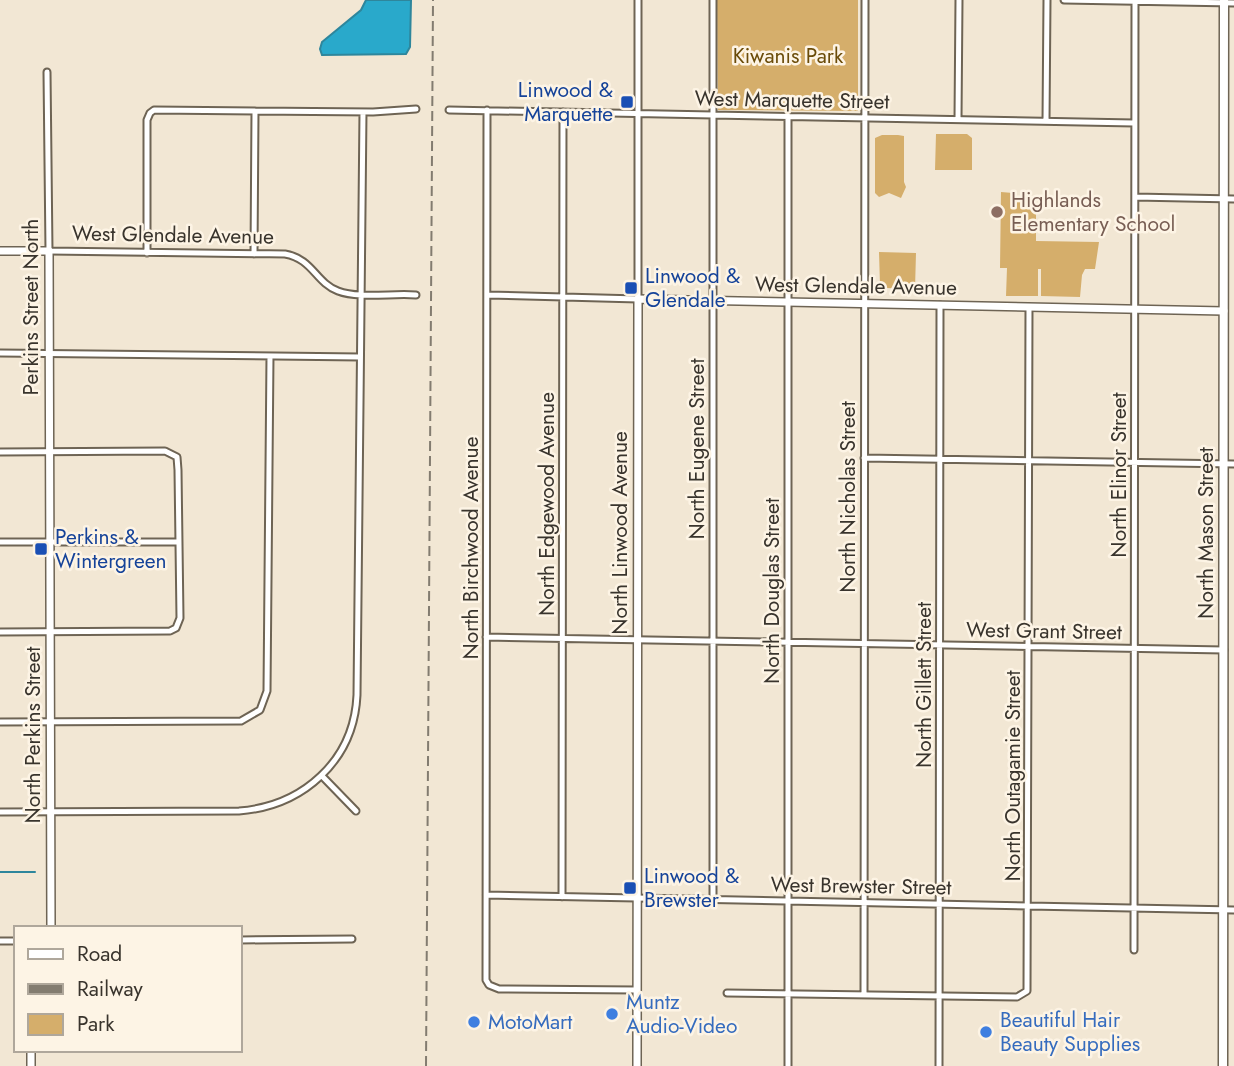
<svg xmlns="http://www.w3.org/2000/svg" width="1234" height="1066" viewBox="0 0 1234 1066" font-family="Jost,sans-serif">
	<rect width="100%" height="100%" fill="#f2e7d4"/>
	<path fill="#d5ae6b" d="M717,0H858V111L718,110Z
		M936,134H967L972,138V170H935Z
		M898,135L904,136V182L906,187L901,198L889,193L879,197L875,193V138L882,135Z
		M1001,192L1013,193V199L1036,197V241L1099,242L1095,269H1085L1082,275L1080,297L1041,296V269H1038V296H1006L1007,268H1000Z
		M879,252L916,253L915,289L886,288L880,285Z"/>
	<path fill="#29a9cb" stroke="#2e869c" stroke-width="2" d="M366,0H411L410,47L406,54L322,55L320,49L322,42L361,10Z"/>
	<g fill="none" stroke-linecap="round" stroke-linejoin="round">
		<path stroke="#2e869c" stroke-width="2" d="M0,872H35"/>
		<g stroke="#6e6454" stroke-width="9">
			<path id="minor" d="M713,0V899
				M1064,0L1234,3
				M47,72L49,251L285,254C313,259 315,282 338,291C359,299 393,293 416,295
				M449,110L1134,123
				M487,110L486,980L489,985L499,989L637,990
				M788,116V1066
				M958,119L959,0
				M1046,121L1047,0
				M1135,197L1234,199
				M147,253V120L150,113L154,110L373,112L416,109
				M254,254L255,111
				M487,295L638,299V0
				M0,353L360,357
				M0,452L165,451L177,457L178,470L180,618L176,628L170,631L0,632
				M864,458L1234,464
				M0,542H178
				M486,637L1224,650
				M0,722L241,721L260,710L267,691L270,356
				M322,776L356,811
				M0,812L239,811C303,806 354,761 357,695L363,112
				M486,895L1234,910
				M562,897L563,112
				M240,940L352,939
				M0,941H16
				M1134,950L1135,0
				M727,993L1017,997L1027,991L1029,307
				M864,995L865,0
				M939,1066L940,305"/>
		</g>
		<g stroke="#6e6454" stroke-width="10">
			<path id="tertiary" d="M0,251H49L51,928
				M31,1050V1066
				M637,1066L638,299L1224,311"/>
		</g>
		<g stroke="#6e6454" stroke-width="11">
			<path id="secondary" d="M1223,1066L1224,0"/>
		</g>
		<use href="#minor" stroke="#fff" stroke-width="5"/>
		<use href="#tertiary" stroke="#fff" stroke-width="7"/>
		<use href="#secondary" stroke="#fff" stroke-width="8"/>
		<path stroke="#837c70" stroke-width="2" stroke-dasharray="10 5" stroke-linecap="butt" d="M426,1066L433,0"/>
	</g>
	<g fill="#1a4fb4" stroke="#fdf4e5" stroke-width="2.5">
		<rect x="620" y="95" width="14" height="14" rx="3.5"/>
		<rect x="624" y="281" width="14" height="14" rx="3.5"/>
		<rect x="34" y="542" width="14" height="14" rx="3.5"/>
		<rect x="623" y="881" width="14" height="14" rx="3.5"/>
	</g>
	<circle fill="#8d6e63" stroke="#fdf4e5" stroke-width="2.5" cx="997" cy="212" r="7"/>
	<g fill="#3f7fe0" stroke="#fdf4e5" stroke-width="2.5">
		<circle cx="612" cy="1014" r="7"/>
		<circle cx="474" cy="1022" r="7"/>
		<circle cx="986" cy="1032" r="7"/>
	</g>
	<g text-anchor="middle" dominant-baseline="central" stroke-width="5" stroke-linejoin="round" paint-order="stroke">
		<g font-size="21" fill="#6b4c09" stroke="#fdf4e5">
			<text x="788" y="56">Kiwanis Park</text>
		</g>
		<g font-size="21" fill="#164399" stroke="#fdf4e5" text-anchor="start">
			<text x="613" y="90" text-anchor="end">Linwood &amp;<tspan x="613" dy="24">Marquette</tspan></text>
			<text x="645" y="276">Linwood &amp;<tspan x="645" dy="24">Glendale</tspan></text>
			<text x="55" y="537">Perkins &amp;<tspan x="55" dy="24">Wintergreen</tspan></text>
			<text x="644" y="876">Linwood &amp;<tspan x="644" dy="24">Brewster</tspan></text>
		</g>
		<g font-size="21" fill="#39342d" stroke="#fdf4e5">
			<text transform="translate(792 100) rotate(1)">West Marquette Street</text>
			<text transform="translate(173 235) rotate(1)">West Glendale Avenue</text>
			<text transform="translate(856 286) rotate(1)">West Glendale Avenue</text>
			<text transform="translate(31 307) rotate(-90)">Perkins Street North</text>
			<text transform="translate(697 449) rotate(-90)">North Eugene Street</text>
			<text transform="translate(1119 475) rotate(-90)">North Elinor Street</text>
			<text transform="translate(848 497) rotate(-90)">North Nicholas Street</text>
			<text transform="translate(547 504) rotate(-90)">North Edgewood Avenue</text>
			<text transform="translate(620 533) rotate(-90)">North Linwood Avenue</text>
			<text transform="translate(1206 533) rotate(-90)">North Mason Street</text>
			<text transform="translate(471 548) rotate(-90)">North Birchwood Avenue</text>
			<text transform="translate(772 591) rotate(-90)">North Douglas Street</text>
			<text transform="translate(1044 631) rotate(1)">West Grant Street</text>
			<text transform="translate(924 685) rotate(-90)">North Gillett Street</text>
			<text transform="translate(33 735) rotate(-90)">North Perkins Street</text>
			<text transform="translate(1013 776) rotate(-90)">North Outagamie Street</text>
			<text transform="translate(861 886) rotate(1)">West Brewster Street</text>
		</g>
		<g font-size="21" fill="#785e54" stroke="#fdf4e5" text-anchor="start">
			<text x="1011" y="200">Highlands<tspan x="1011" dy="24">Elementary School</tspan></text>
		</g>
		<g font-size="21" fill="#366cbe" stroke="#fdf4e5" text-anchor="start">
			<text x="626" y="1002">Muntz<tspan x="626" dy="24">Audio-Video</tspan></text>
			<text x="1000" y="1020">Beautiful Hair<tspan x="1000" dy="24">Beauty Supplies</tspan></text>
			<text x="488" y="1022">MotoMart</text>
		</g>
	</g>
	<rect x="14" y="926" width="228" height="126" fill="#fdf4e5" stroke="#afa79b" stroke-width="2"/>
	<rect x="28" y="949" width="35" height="10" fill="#ffffff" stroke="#afa79b" stroke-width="2"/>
	<text x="77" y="961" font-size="21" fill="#39342d">Road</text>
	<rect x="28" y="984" width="35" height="10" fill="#837c70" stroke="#afa79b" stroke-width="2"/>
	<text x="77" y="996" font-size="21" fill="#39342d">Railway</text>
	<rect x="28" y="1014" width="35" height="21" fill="#d5ae6b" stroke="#afa79b" stroke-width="2"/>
	<text x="77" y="1031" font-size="21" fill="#39342d">Park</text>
</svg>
